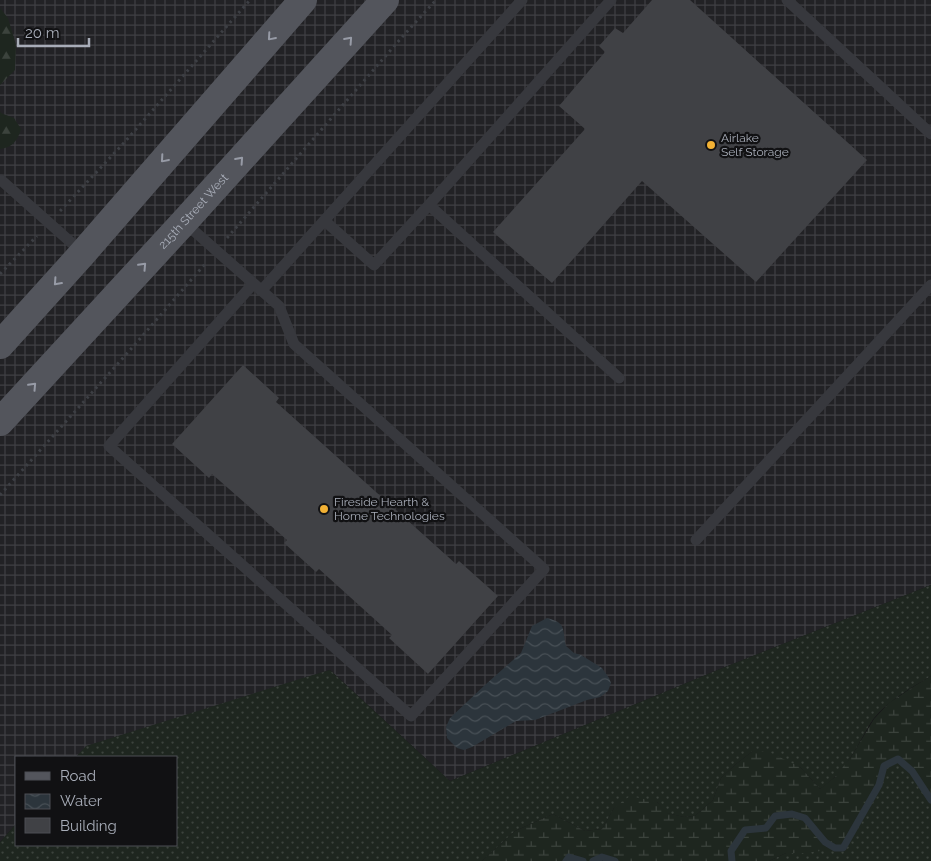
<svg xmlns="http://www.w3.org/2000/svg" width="931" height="861" viewBox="0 0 931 861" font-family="Raleway,sans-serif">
	<defs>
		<pattern id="industrial-grid" width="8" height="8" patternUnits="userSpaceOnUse" patternTransform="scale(1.25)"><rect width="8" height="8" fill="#222225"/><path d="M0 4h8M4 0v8" fill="none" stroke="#3f3f43"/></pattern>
		<pattern id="grass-dots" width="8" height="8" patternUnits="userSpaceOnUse" patternTransform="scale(1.25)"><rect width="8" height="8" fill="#1e261f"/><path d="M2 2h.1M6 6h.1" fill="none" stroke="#3c433d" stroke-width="1.8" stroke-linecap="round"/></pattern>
		<pattern id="forest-firs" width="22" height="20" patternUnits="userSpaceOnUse" patternTransform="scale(1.25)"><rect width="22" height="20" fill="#1e261f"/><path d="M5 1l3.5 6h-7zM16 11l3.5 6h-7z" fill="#3c433d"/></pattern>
		<pattern id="wetland-marsh" width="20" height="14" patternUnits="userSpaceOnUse" patternTransform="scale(1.25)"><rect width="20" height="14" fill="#1e261f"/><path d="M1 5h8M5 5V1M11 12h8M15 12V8" fill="none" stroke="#3c433d"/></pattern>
		<pattern id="water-waves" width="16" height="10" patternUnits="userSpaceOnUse" patternTransform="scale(1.25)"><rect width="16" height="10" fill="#2c353c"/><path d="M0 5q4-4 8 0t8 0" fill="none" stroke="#485056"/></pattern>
	</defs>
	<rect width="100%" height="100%" fill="#161618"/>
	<path fill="url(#industrial-grid)" d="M0,0H931V585L720,669L450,781L330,670L87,746L76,757H16V824L0,842Z"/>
	<path fill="url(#grass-dots)" d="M931,585V676C911,688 889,700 874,718C866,729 860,743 852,755C843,770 834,779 820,789L800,767L753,751L736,764L721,778L713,800L695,816L684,817L666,813L657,802L614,808L602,829L585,831L553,814L515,831L482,861H0V842L16,824V845H176V757H76L86,746L303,678L330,670L450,781L720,669Z
		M898,759L912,771L931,800V861H769L786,853H805L879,785L884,766Z"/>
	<path fill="url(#forest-firs)" d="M0,8L8,18L16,45L15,70L0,85Z
		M0,111L1,113L14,118L21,129C18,140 12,148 0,149Z"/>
	<path fill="url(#wetland-marsh)" d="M931,676V800L912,771L898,759L884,766L879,785L843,848L805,853H786L769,861H482L515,831L553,814L585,831L602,829L614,808L630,796L657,802L667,813L684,817L695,816L713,800L721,778L736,764L753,751L769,752L800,767L820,789L835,777L851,757L874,719L889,703L913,687Z"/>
	<path fill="url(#water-waves)" d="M547,618C567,623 562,629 566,646L574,653L581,655L602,668L609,678L611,683L608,691L600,697L587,700L535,720L516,721L472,747L464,750L457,748L447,738L446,727L450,718L486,684L521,653L532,626Z"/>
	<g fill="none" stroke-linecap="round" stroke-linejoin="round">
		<path stroke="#2c353c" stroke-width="7" d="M566,861L569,857L583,861
			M593,861L602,857L615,861
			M732,861L731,851L745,830L766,828L775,816L792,814L805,818L825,842L835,848H843L879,785L884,766L898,759L912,771L931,800"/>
	</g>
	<path fill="#404145" d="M652,0H690L867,160L756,282L642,181L552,283L493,232L585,129L559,106L605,52L599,46L615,28L623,33Z
		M243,365L279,398L276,402L456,564L459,561L498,596L428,674L389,638L392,635L319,569L316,572L284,543L287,540L212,474L209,478L172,444Z"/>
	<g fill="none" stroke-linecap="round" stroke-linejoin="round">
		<path stroke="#3d3f44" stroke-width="3" stroke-dasharray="2.5 4" stroke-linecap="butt" d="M60,211L122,145L250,0
			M227,238L403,36L436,0
			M0,274L37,236
			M0,495L131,349L205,264"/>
		<path stroke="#37383d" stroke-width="11" d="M787,0L931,134
			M0,181L1,180L83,253
			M429,205L619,378
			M325,221L374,265L429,205L611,0
			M184,222L279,306L294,344L544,569L411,716L109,446L253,284
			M261,291L522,0
			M696,540L931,285"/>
		<g stroke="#53555c" stroke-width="28">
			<path d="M0,345L83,253L303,0"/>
			<path id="s1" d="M0,422L184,222L385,0"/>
		</g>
	</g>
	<defs><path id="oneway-chevron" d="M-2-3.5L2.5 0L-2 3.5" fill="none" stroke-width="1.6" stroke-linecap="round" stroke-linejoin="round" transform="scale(1.25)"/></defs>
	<g stroke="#979ba6">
		<use href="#oneway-chevron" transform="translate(271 37) rotate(131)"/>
		<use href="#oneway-chevron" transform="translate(349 40) rotate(-48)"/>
		<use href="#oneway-chevron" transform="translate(164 159) rotate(131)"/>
		<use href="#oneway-chevron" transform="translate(240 160) rotate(-48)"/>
		<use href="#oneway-chevron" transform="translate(143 266) rotate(-47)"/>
		<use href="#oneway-chevron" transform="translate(57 282) rotate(132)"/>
		<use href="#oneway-chevron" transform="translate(33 386) rotate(-47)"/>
	</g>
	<g fill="#f2b134" stroke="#111113" stroke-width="2">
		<circle cx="711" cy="145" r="5"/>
		<circle cx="324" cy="509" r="5"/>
	</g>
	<g text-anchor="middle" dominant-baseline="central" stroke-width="4.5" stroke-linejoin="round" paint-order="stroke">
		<g font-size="12" fill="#a8adb8" stroke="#111113" text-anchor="start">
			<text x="721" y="138">Airlake<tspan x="721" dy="14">Self Storage</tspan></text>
			<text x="334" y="502">Fireside Hearth &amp;<tspan x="334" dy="14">Home Technologies</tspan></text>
		</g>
		<g font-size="12" fill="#a8adb8" stroke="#111113">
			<text stroke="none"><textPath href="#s1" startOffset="286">215th Street West</textPath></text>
		</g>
	</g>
	<rect x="15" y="756" width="162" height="90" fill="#111113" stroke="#4d4f55"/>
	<rect x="25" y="772" width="25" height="8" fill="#53555c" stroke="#4d4f55"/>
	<text x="60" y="781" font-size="15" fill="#a8adb8">Road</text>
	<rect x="25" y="794" width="25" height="15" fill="url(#water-waves)" stroke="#4d4f55"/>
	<text x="60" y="806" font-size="15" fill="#a8adb8">Water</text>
	<rect x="25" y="818" width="25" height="15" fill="#404145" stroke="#4d4f55"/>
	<text x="60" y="831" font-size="15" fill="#a8adb8">Building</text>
	<path d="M18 38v8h71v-8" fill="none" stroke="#a8adb8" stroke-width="2.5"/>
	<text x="25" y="38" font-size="15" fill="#a8adb8" stroke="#111113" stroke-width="4" paint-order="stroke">20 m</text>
</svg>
